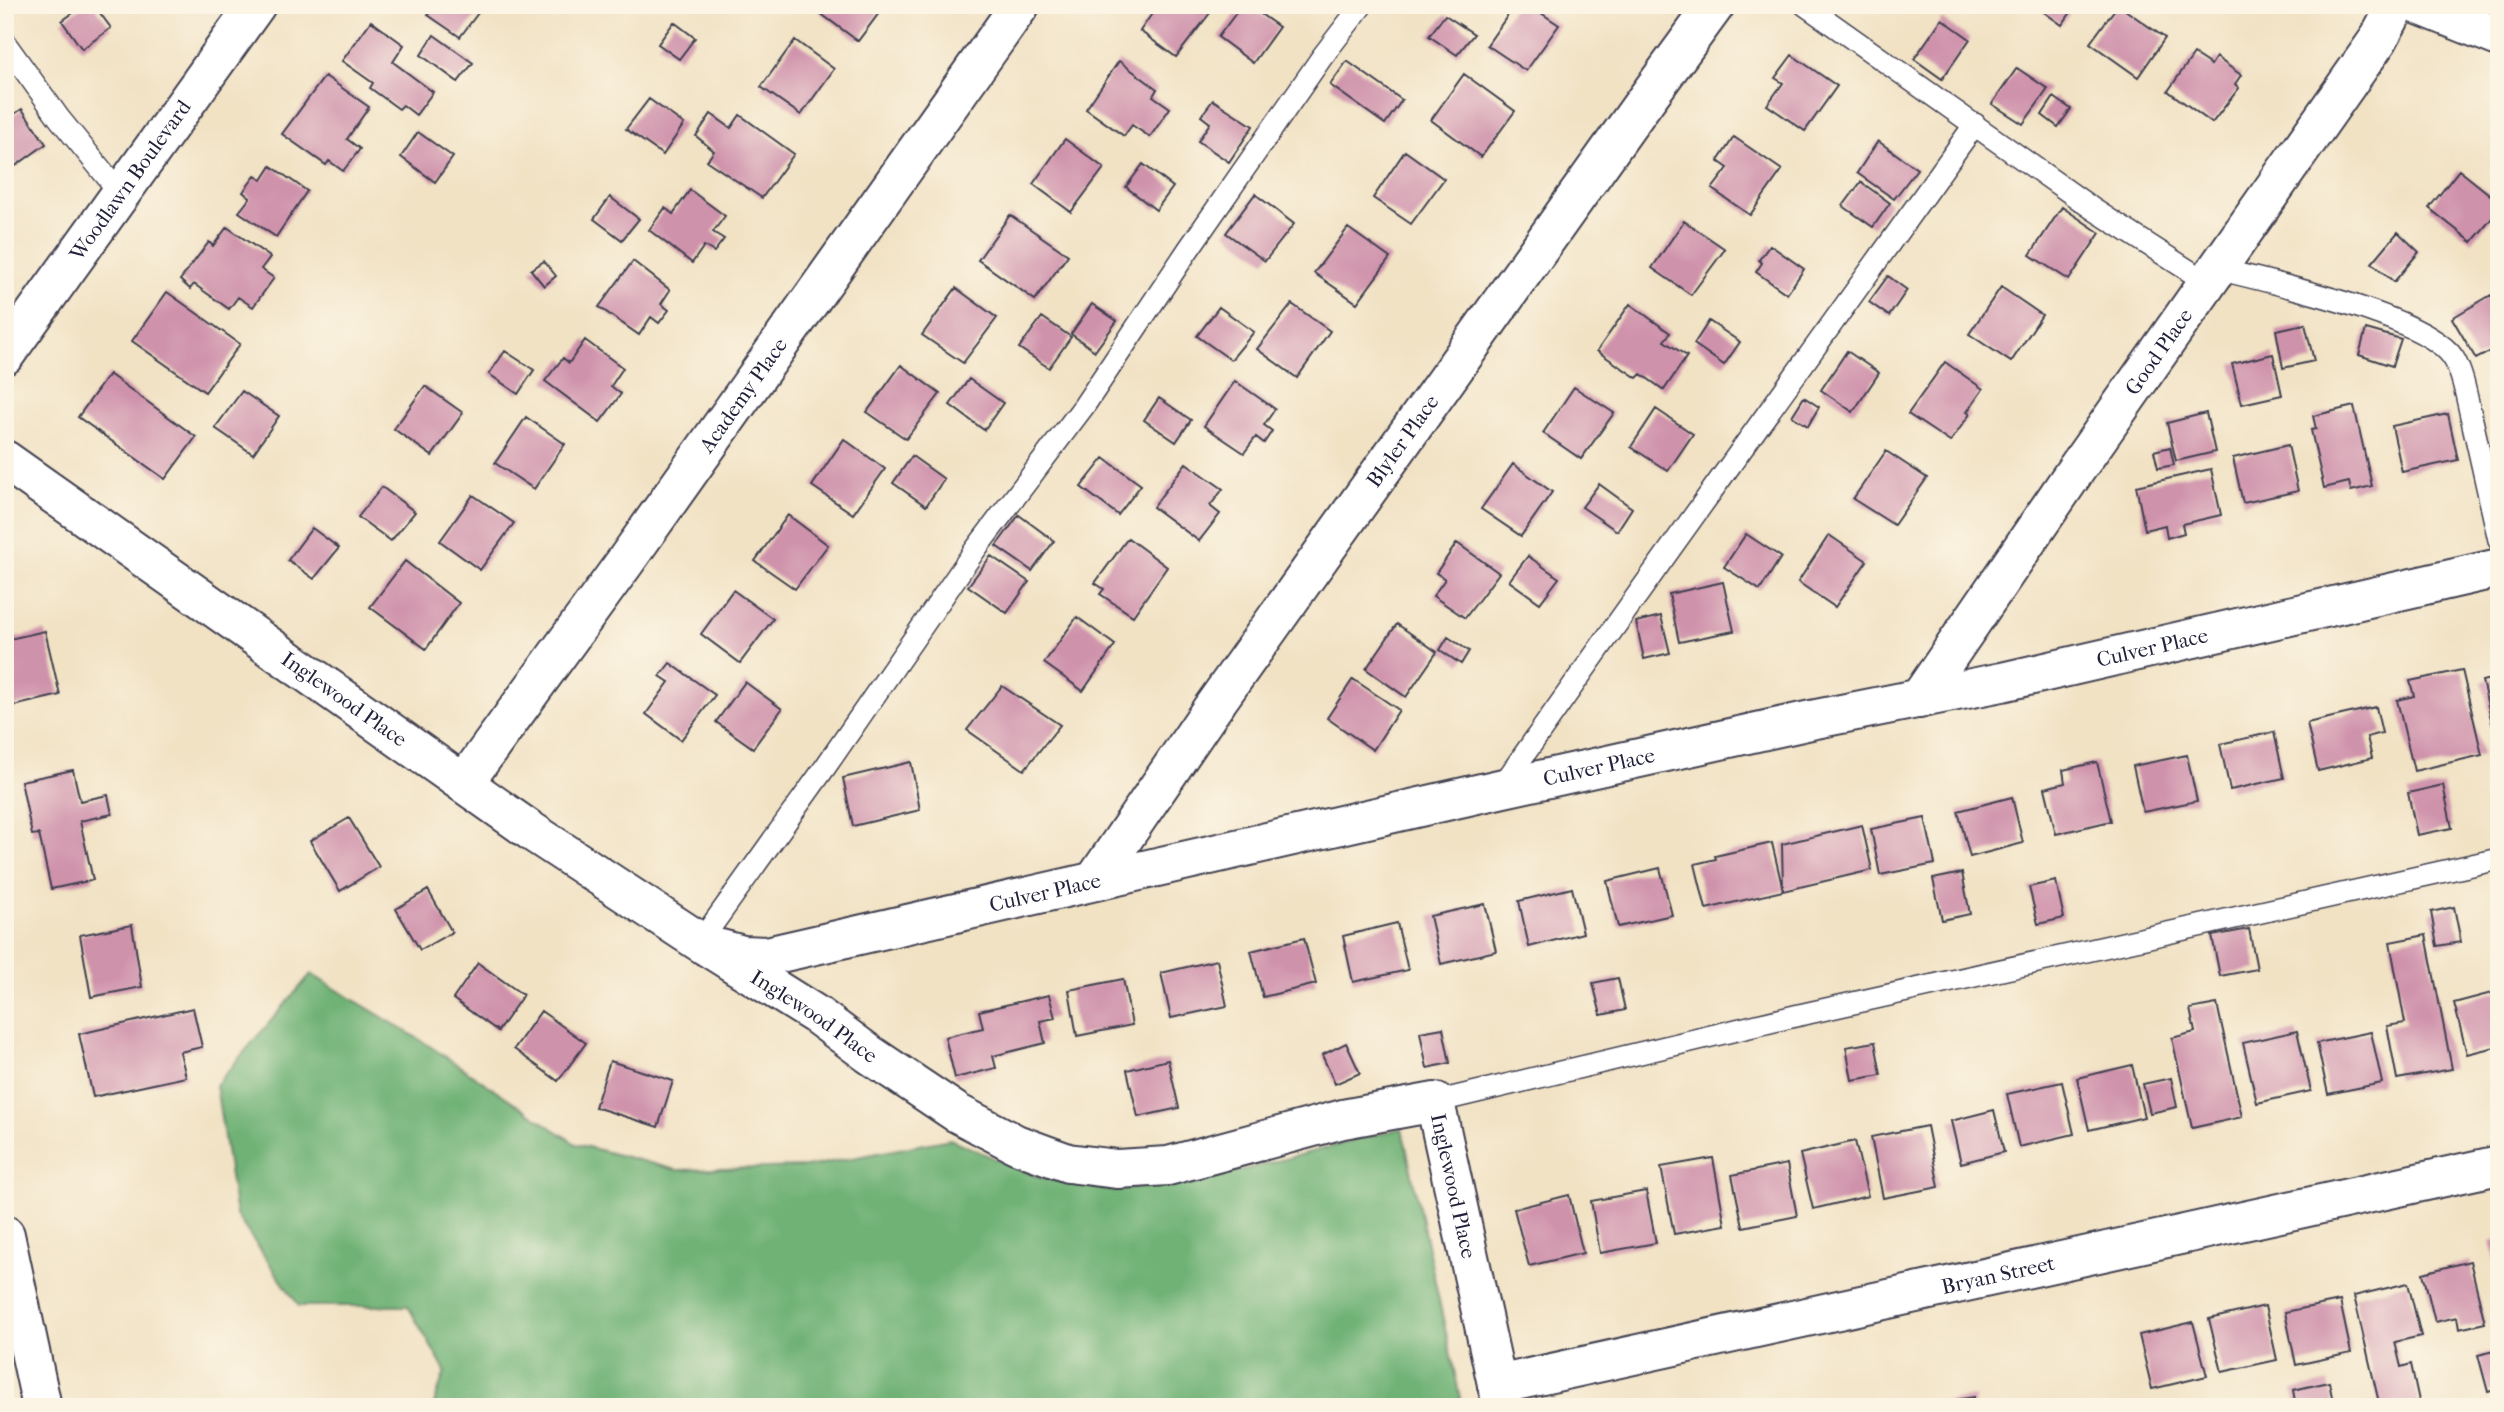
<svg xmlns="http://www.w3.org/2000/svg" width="2504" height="1412" font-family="'IM FELL French Canon',serif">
	<rect width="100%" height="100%" fill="#fcf5e5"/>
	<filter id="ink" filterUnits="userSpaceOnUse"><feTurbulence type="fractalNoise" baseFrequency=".0143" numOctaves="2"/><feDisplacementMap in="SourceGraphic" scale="14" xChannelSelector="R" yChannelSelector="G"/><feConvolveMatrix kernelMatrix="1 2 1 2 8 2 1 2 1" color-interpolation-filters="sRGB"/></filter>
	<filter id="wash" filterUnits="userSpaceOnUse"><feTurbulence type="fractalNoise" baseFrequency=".00686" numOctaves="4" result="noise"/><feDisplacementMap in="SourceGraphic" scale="28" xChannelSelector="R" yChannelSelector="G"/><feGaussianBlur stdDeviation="1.57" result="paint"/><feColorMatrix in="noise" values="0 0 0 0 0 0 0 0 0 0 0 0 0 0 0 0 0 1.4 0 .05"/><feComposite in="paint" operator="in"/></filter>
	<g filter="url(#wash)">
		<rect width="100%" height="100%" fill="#f1e2c4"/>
		<!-- forest -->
		<path fill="#70b276" stroke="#496a58" stroke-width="2" d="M311,974L422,1041L576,1144L677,1170L806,1167L950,1139L1038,1177L1114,1191L1231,1173L1402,1128L1462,1407H433L445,1371L408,1306H299L236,1215L216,1085Z"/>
		<g id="blocks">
			<!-- building -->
			<path fill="#cf92ab" d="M84,5H94L111,28L82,49L62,21Z
				M423,5H484L460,37L428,15L431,11Z
				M826,5H885L858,41L820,13Z
				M1158,5H1199L1210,13L1176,57L1140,31Z
				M1242,5H1248L1279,27L1253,63L1218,37Z
				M1515,5H1529L1559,25L1526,71L1487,45Z
				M2034,5H2076L2062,25Z
				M2118,5L2165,38L2138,77L2090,43Z
				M1445,15L1474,34L1457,55L1429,36Z
				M1942,19L1970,39L1942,79L1914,59Z
				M371,21L404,45L393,62L433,92L416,115L403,105L399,109L370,88L373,83L342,61Z
				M674,22L695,38L679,59L658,44Z
				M434,35L473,63L458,82L421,55Z
				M795,40L834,69L801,115L761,87Z
				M2194,54L2211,65L2216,57L2241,75L2235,84L2239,88L2212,123L2168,91Z
				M1792,55L1837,86L1805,131L1767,105L1783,83L1775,78Z
				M1119,61L1157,89L1153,96L1170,108L1150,137L1132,125L1124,136L1086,109Z
				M1347,61L1402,100L1385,124L1330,85Z
				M2017,68L2048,89L2023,124L1992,104Z
				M1464,74L1515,111L1481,157L1431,120Z
				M325,76L369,107L347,139L360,149L343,171L329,161L326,165L282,134Z
				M2054,97L2071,109L2058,127L2042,115Z
				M649,99L684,124L663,155L626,129Z
				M1213,100L1253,126L1229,162L1198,141L1210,123L1201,116Z
				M22,109L46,144L14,167L5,154V120Z
				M711,114L731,128L740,115L794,154L762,198L707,161L714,151L696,136Z
				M418,132L453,157L435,182L401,157Z
				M1734,137L1782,170L1750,215L1712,189L1728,168L1718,161Z
				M1065,139L1104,168L1071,212L1033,184Z
				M1878,141L1917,169L1894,199L1857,173Z
				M1405,151L1444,179L1411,224L1373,198Z
				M1143,164L1173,187L1156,210L1126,187Z
				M271,166L307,191L276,237L239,212L250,198L243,192L255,176L262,180Z
				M2459,170L2499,202V210L2472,242L2429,208Z
				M1861,182L1890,203L1873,227L1843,206Z
				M690,190L725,216L713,232L724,239L714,252L704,246L692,263L649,230L665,208L673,214Z
				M1255,194L1294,224L1265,261L1226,233Z
				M610,197L639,219L622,240L594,219Z
				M2062,207L2100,233L2069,280L2030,255Z
				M1010,215L1068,255L1035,300L978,260Z
				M1684,221L1725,249L1691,295L1652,268Z
				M227,227L270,257L261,269L274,278L253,307L238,297L229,309L194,284L190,289L180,280L209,242L213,246Z
				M1348,228L1390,258L1357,303L1314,273Z
				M2398,232L2419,252L2394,282L2372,263Z
				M1770,245L1804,269L1787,294L1756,272L1762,263L1759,260Z
				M544,261L556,276L544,286L531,270Z
				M633,261L670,290L661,304L669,310L659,323L651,317L639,335L599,307Z
				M1888,276L1907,290L1889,316L1869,302Z
				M2001,287L2042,315L2011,362L1969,334Z
				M956,288L997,318L963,363L922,335Z
				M167,292L240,344L205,392L132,341Z
				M2491,295L2499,308V347L2476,359L2452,318Z
				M1092,304L1117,321L1095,351L1071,334Z
				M1292,304L1330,331L1297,378L1257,349Z
				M1630,304L1670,333L1664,341L1687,356L1664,390L1641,374L1637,378L1597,351Z
				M1219,307L1254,332L1231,360L1197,336Z
				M1042,317L1071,337L1049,368L1019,348Z
				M1709,321L1740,342L1724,365L1694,344Z
				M2305,324L2314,361L2283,368L2276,330Z
				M2366,329L2401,339L2392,366L2359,355Z
				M585,340L623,368L611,386L621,394L600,422L545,381L563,358L569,363Z
				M505,351L534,370L518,394L489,374Z
				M1847,351L1879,373L1853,412L1821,390Z
				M2273,354L2282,395L2242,404L2232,364Z
				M1945,362L1983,389L1967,412L1970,414L1950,442L1908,414Z
				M901,365L940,394L906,439L867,412Z
				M109,374L196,437L165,479L78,417Z
				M969,379L1003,403L984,430L950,405Z
				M1235,381L1275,409L1264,425L1272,431L1264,443L1256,437L1244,453L1204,426Z
				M425,386L463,413L432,456L394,429Z
				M1574,387L1614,413L1581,459L1543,433Z
				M242,391L279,416L253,454L215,428Z
				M1804,397L1819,407L1808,426L1792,416Z
				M1159,398L1191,420L1176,442L1144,420Z
				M2354,406L2372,486L2351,491L2349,482L2324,488L2311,430L2316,429L2313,416Z
				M1656,409L1693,434L1668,471L1631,447Z
				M2206,413L2215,452L2176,461L2167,423Z
				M2448,414L2458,460L2402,472L2392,426Z
				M526,417L565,444L534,489L495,463Z
				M844,439L885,469L853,514L812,486Z
				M2288,445L2298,491L2243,503L2233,458Z
				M2170,447L2174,465L2158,468L2154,451Z
				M1886,451L1927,478L1894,525L1853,499Z
				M912,456L944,479L926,506L893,483Z
				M1104,458L1141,485L1118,515L1081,487Z
				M1186,463L1223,489L1210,506L1220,514L1199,541L1153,507Z
				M1513,464L1552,492L1521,536L1481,509Z
				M2211,469L2221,515L2182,524L2184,533L2167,538L2165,525L2145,530L2136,486Z
				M1599,484L1632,508L1617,531L1582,507Z
				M382,487L415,512L391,541L358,517Z
				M473,495L514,523L480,570L440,541Z
				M788,515L828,545L795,589L755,561Z
				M1019,515L1054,541L1032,571L996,546Z
				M312,528L339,548L314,579L288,560Z
				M1746,534L1781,557L1760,590L1724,567Z
				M1829,535L1867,561L1835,607L1798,582Z
				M1128,538L1167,567L1133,616L1100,594L1104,589L1095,583Z
				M1457,543L1499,573L1465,618L1433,596L1445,579L1436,573Z
				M991,556L1029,582L1007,613L968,586Z
				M1528,556L1559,578L1540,603L1509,581Z
				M405,561L459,603L426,649L370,607Z
				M1723,582L1734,631L1679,642L1669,594Z
				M733,590L773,619L740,663L701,634Z
				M1661,616L1670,653L1644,659L1636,622Z
				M1077,617L1115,645L1083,691L1044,663Z
				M1397,624L1437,652L1406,697L1366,669Z
				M45,631L60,695L5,708V640Z
				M1448,637L1469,651L1461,664L1440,650Z
				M670,663L715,695L681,740L646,714L669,682L660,676Z
				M2462,670L2482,755L2414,771L2397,700L2414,696L2410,681Z
				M2499,677V725L2493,727L2482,681Z
				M1353,679L1399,710L1373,750L1327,718Z
				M745,682L782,709L753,748L716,722Z
				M1002,686L1060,725L1024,770L967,730Z
				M2376,707L2382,733L2367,737L2372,758L2318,771L2307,723Z
				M2274,732L2284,778L2230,790L2220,744Z
				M2187,755L2197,801L2143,812L2133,766Z
				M911,762L920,810L853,826L843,778Z
				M2097,762L2111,821L2056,834L2045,788L2065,783L2063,770Z
				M73,770L80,801L108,795L112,814L80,821L93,880L51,889L39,834L32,835L21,781Z
				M2443,785L2452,828L2417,835L2408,793Z
				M2012,797L2023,843L1970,857L1958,811Z
				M349,818L379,867L340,891L310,841Z
				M1925,818L1935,864L1880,875L1871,829Z
				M1862,825L1872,870L1706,909L1695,864L1716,859L1715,856L1772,843L1783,890L1782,844Z
				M1660,868L1672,915L1618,927L1607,881Z
				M1962,873L1970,914L1942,920L1933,879Z
				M2056,881L2064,918L2038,924L2029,887Z
				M1572,888L1583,933L1529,947L1519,901Z
				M428,890L452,932L420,950L396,909Z
				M1485,904L1496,951L1441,964L1430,916Z
				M2454,907L2461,942L2437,946L2431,912Z
				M1397,923L1408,970L1353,982L1343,936Z
				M132,925L142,987L91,997L80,935Z
				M2249,929L2257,969L2220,976L2212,936Z
				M2426,935L2452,1069L2397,1079L2387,1026L2405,1023L2390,942Z
				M1304,938L1316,984L1263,997L1251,951Z
				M1217,960L1227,1006L1171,1018L1161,973Z
				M478,963L523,995L498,1031L453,999Z
				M1618,978L1625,1010L1601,1015L1593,983Z
				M1123,979L1132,1025L1077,1036L1069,990Z
				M2499,991V1046L2467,1054L2454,1003Z
				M1049,995L1055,1018L1040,1021L1045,1043L993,1056L996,1068L955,1078L945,1037L983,1028L979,1011Z
				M2217,1004L2242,1117L2192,1128L2172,1038L2195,1032L2190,1009Z
				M193,1008L202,1047L180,1052L186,1077L93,1097L79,1034Z
				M541,1011L586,1043L558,1081L514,1049Z
				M1443,1028L1450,1063L1427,1068L1420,1032Z
				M2297,1031L2311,1091L2257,1103L2243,1043Z
				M2371,1032L2382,1083L2328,1094L2317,1043Z
				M1875,1042L1881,1075L1852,1080L1846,1047Z
				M1346,1043L1360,1073L1335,1084L1322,1055Z
				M1168,1060L1179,1108L1138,1117L1127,1070Z
				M610,1061L673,1081L658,1127L595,1107Z
				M2132,1065L2144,1117L2089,1130L2077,1078Z
				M2171,1078L2177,1107L2150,1113L2143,1084Z
				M2062,1082L2074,1134L2019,1147L2007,1094Z
				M1994,1110L2004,1152L1961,1163L1951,1121Z
				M1927,1126L1939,1187L1883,1198L1871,1137Z
				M1855,1141L1868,1196L1813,1209L1800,1154Z
				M1713,1158L1725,1225L1674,1234L1661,1167Z
				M1787,1164L1797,1216L1743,1227L1732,1175Z
				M1646,1191L1656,1243L1600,1253L1591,1201Z
				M1569,1195L1583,1253L1529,1266L1514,1209Z
				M2499,1239V1271H2498L2491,1241Z
				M2470,1261L2485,1323L2459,1329L2457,1317L2435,1322L2423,1273Z
				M2408,1283L2421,1336L2395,1342L2401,1367L2411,1364L2419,1401L2396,1407H2380L2354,1296Z
				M2340,1301L2351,1353L2296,1365L2285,1312Z
				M2265,1306L2277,1360L2222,1372L2209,1319Z
				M2193,1322L2207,1376L2152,1389L2139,1335Z
				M2499,1350V1389L2488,1392L2478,1355Z
				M2329,1382L2334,1407H2296L2293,1390Z
				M1974,1397L1975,1407H1925V1405Z"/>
		</g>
	</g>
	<g filter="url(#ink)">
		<use href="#blocks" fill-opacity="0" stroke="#413f50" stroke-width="2"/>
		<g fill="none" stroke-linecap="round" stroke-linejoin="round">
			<defs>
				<path id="service" d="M1805,5L2093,209L2208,283
					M5,43L59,118L121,194
					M2218,269C2268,282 2429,316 2454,359C2464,376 2467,401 2472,420C2481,460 2490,500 2499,540
					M1500,789C1656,566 1817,346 1975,124
					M700,942L826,766L975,550L1084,406L1188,250L1322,57L1362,5
					M1435,1102L1795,1016L2499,859"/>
				<g id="minor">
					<path id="s1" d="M5,460L531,831L700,942L818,1016L869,1054L957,1113L1016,1144L1068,1163L1117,1169L1168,1166L1343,1119L1435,1102L1502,1407"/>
					<path id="s2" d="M1919,699L2075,471L2378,40L2397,5"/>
					<path id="s3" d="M464,783L625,562L1020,5"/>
					<path id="s4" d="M1095,880L1211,710L1639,109L1715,5"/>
					<path id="s5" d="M721,949L743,955L767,956L1499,789L1811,720L2002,682L2499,568"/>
					<path d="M5,1235L42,1407"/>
					<path id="s6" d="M1497,1385L2499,1165"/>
				</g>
				<g id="tertiary">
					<path d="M2419,5L2499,37"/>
					<path id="s7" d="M5,355L256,5"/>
				</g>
			</defs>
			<!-- service casing -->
			<use href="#service" stroke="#413f50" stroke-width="24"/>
			<!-- minor casing -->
			<use href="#minor" stroke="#413f50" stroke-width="42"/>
			<!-- tertiary casing -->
			<use href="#tertiary" stroke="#413f50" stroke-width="42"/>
			<!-- service -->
			<use href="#service" stroke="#fff" stroke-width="21"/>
			<!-- minor -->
			<use href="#minor" stroke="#fff" stroke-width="38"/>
			<!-- tertiary -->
			<use href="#tertiary" stroke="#fff" stroke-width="38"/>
		</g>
	</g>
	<g text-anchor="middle" stroke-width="5" stroke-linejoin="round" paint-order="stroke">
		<!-- street labels -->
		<g font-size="21" fill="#22223b" stroke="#fcf5e5">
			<text dy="7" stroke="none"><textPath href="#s7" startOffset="215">Woodlawn Boulevard</textPath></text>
			<text dy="7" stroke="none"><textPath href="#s2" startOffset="422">Good Place</textPath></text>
			<text dy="7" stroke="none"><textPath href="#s3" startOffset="478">Academy Place</textPath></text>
			<text dy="7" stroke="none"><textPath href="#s4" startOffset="536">Blyler Place</textPath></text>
			<text dy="7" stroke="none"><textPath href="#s5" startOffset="1466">Culver Place</textPath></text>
			<text dy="7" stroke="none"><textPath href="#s1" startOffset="415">Inglewood Place</textPath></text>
			<text dy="7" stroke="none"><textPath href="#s5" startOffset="900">Culver Place</textPath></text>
			<text dy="7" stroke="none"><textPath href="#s5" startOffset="332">Culver Place</textPath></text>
			<text dy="7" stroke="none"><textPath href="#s1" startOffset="982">Inglewood Place</textPath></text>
			<text dy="7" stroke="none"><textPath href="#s1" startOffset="1738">Inglewood Place</textPath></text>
			<text dy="7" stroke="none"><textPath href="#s6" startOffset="513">Bryan Street</textPath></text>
		</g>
	</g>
	<!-- margin -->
	<rect width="2504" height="1412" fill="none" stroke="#fcf5e5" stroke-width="28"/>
</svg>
